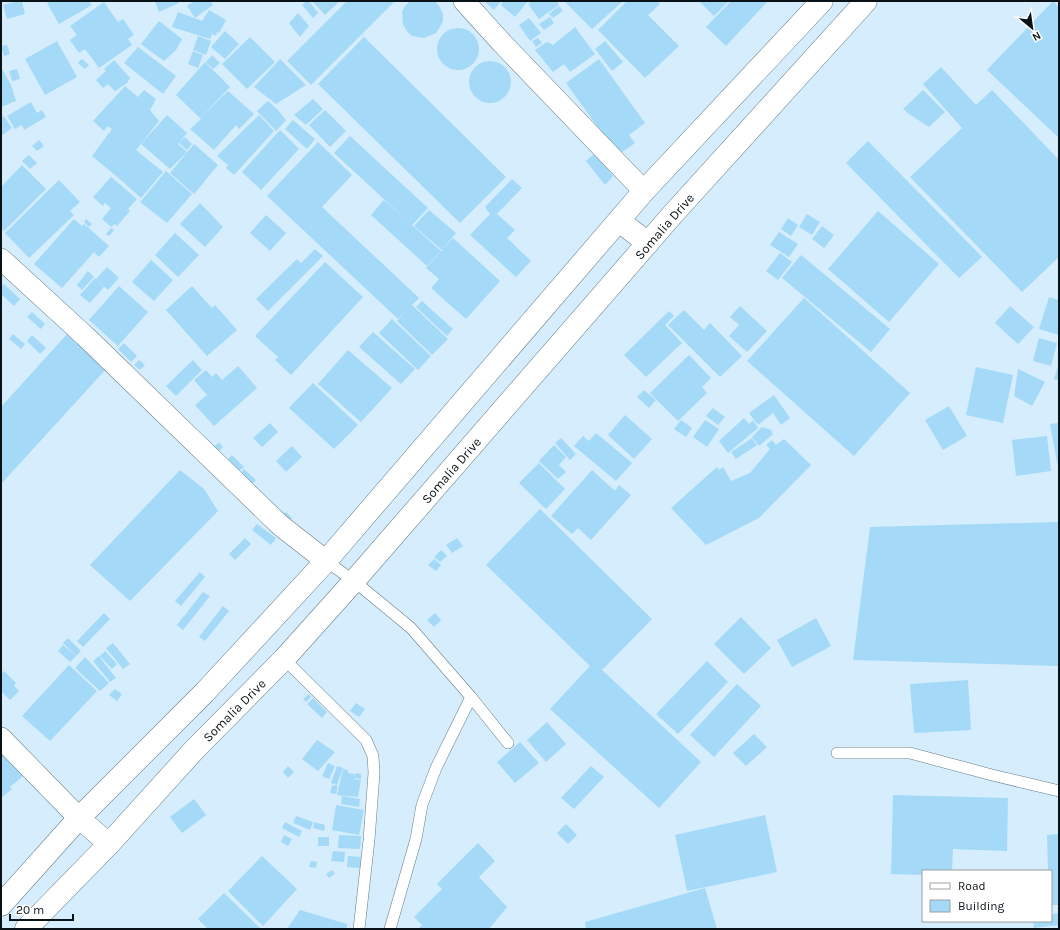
<svg xmlns="http://www.w3.org/2000/svg" width="1060" height="930" font-family="Karla,sans-serif">
	<rect width="100%" height="100%" fill="#d5edfc"/>
	<!-- building -->
	<path fill="#a4daf8" d="M18,1H22L25,14L7,19L3,5Z
		M51,1H93L90,3L92,5L59,24L47,3Z
		M158,1H178L179,3L159,12L155,2Z
		M194,1H211L213,5L195,18L187,6Z
		M306,1H309L318,13L313,18L302,5Z
		M312,1H340L325,15Z
		M347,1H395L311,85L287,61Z
		M410,1H435L440,7L443,14V21L440,27L436,33L424,38L412,36L407,31L403,25L402,12L405,6Z
		M484,1H501L494,10Z
		M504,1H528L515,17L501,5Z
		M532,1H557L559,5L539,19L528,4Z
		M564,1H623L592,29Z
		M627,1H657L660,4L648,15L679,46L645,78L598,30Z
		M699,1H729L714,16Z
		M731,1H768L726,46L706,27Z
		M1053,1L1059,7V138L987,70Z
		M104,2L118,22L123,19L134,35L128,39L132,45L99,68L85,49L79,53L70,40L77,35L70,26Z
		M559,6L563,11L553,18L549,14Z
		M209,10L226,20L219,33L217,32L216,36L212,34L210,39L172,27L178,12L202,21Z
		M298,13L309,26L300,37L289,23Z
		M550,17L554,23L544,30L539,24Z
		M529,18L541,33L530,41L519,25Z
		M159,21L182,39L176,50L164,61L141,44Z
		M575,27L595,54L570,72L564,64L553,72L535,50L547,42L553,45Z
		M437 49a21 21 0 1 1 42 0a21 21 0 1 1-42 0Z
		M225,31L239,44L225,59L211,47Z
		M198,36L211,41L206,55L193,50Z
		M250,37L275,62L247,89L222,64Z
		M364,37L506,177L460,223L318,84Z
		M538,38L542,43L536,47L532,41Z
		M57,41L77,77L45,95L25,59Z
		M605,41L623,62L612,71L595,49Z
		M7,45L10,54L4,56L1,46Z
		M138,47L176,76L163,94L124,63Z
		M193,51L203,55L198,68L188,64Z
		M212,55L220,63L213,69L206,62Z
		M82,59L89,65L85,69L78,63Z
		M280,59L306,85L276,104L254,87Z
		M599,59L645,123L629,135L635,143L618,155L566,83Z
		M114,60L130,78L127,83L115,91L108,84L103,88L96,80L106,71L104,69Z
		M469 82a21 21 0 1 1 42 0a21 21 0 1 1-42 0Z
		M205,62L230,87L201,117L228,91L254,114L239,129L236,125L214,150L190,129L201,119L176,95Z
		M941,67L976,105L992,90L1059,160V257L1022,292L910,177L962,128L923,84Z
		M2,69L11,85L16,101L1,107V70Z
		M17,69L20,79L12,81L9,71Z
		M125,86L138,97L144,90L156,99L150,110L159,121L136,150L163,172L141,198L115,175L92,156L112,129L108,126L104,131L93,121Z
		M923,90L945,112L929,127L909,114L903,109Z
		M313,99L323,109L306,125L294,115Z
		M268,101L278,110L286,120L276,131L257,111Z
		M31,102L37,113L42,110L46,117L24,130L22,125L15,129L7,116Z
		M325,110L346,131L330,147L309,125Z
		M167,115L187,133L177,145L178,144L187,152L170,169L141,144Z
		M259,115L274,131L234,175L226,168L228,165L217,156Z
		M4,116L12,128L1,136V118Z
		M293,120L315,139L307,149L285,129Z
		M280,130L299,149L261,190L242,172Z
		M350,136L428,208L412,225L334,153Z
		M185,137L192,144L187,150L179,143Z
		M39,140L44,146L37,151L32,146Z
		M868,141L982,257L959,278L846,163Z
		M318,142L352,175L322,207L419,298L412,305L448,339L432,355L397,321L407,309L398,319L267,196Z
		M194,144L218,165L194,194L170,173Z
		M595,153L613,176L605,185L586,161Z
		M29,155L37,163L30,169L22,161Z
		M22,165L46,189L4,231L1,228V187Z
		M166,171L192,194L167,223L140,202Z
		M111,177L137,199L128,209L130,211L117,226L115,224L111,227L102,219L111,208L105,203L103,206L93,197Z
		M512,179L522,188L497,214L515,230L507,238L531,261L516,277L470,235L490,214L485,207Z
		M59,180L80,202L70,211L74,215L29,258L5,233Z
		M384,200L441,251L427,266L371,215Z
		M200,203L223,227L205,247L180,224Z
		M429,210L456,233L442,250L414,226Z
		M878,211L939,264L889,322L828,269Z
		M807,214L820,222L812,235L799,227Z
		M266,215L286,233L270,251L250,233Z
		M788,218L798,225L791,236L781,229Z
		M74,219L82,226L84,224L109,246L99,257L94,252L62,288L34,264Z
		M86,219L92,224L89,227L84,222Z
		M822,226L834,235L824,248L812,239Z
		M111,228L114,230L109,236L106,234Z
		M779,232L798,244L789,257L770,245Z
		M175,233L199,255L178,277L155,255Z
		M453,238L500,281L466,319L431,288L439,279L426,268Z
		M315,249L323,256L268,311L256,299L297,259L301,263Z
		M780,253L792,262L778,280L766,271Z
		M801,255L890,329L871,352L782,278Z
		M151,260L173,280L154,301L132,282Z
		M325,262L363,297L291,375L275,360L278,357L255,336Z
		M107,267L119,278L108,290L96,279Z
		M88,271L94,277L82,290L77,285Z
		M95,278L104,287L90,303L80,295Z
		M4,284L20,299L14,306L1,294V287Z
		M119,286L148,312L118,346L89,320Z
		M192,286L212,308L215,305L237,330L207,356L166,310Z
		M1049,297L1059,300V335L1039,329Z
		M804,298L910,393L854,456L747,361Z
		M422,301L453,329L447,336L416,307Z
		M740,306L767,331L747,352L729,336L739,325L730,317Z
		M1010,306L1034,327L1018,344L995,323Z
		M684,310L704,330L710,323L742,356L720,377L668,325Z
		M669,311L674,316L665,325L682,343L646,377L624,355Z
		M32,312L45,324L41,329L27,317Z
		M392,319L431,356L418,370L379,333Z
		M373,332L415,369L401,384L359,347Z
		M68,333L107,368L2,483L1,407Z
		M13,334L25,344L21,349L9,339Z
		M32,335L46,348L40,354L27,341Z
		M1039,338L1057,343L1051,366L1033,361Z
		M124,343L137,356L131,362L118,349Z
		M348,350L392,388L361,422L318,384Z
		M689,355L711,378L702,387L707,393L678,421L650,393Z
		M139,360L145,365L140,370L134,365Z
		M193,360L202,370L176,396L166,386Z
		M1059,363V380L1054,379Z
		M238,366L257,388L214,426L195,405L207,395L194,380L206,370L212,377L216,373L222,380Z
		M976,367L1013,375L1003,423L966,415Z
		M1018,369L1045,382L1032,406L1014,396Z
		M313,383L358,425L334,449L289,408Z
		M644,390L656,400L649,408L637,397Z
		M774,395L790,418L781,425L773,413L758,425L749,413Z
		M949,406L967,436L943,450L925,420Z
		M713,408L725,417L718,425L706,416Z
		M625,415L652,439L634,459L608,435Z
		M744,418L749,424L753,420L758,428L728,453L719,441Z
		M681,420L692,428L686,437L674,429Z
		M705,420L719,429L707,447L693,437Z
		M270,423L278,432L262,447L253,438Z
		M1059,423V467H1058L1050,424Z
		M762,427L771,430L773,434L759,446L752,437Z
		M596,433L632,463L616,481L574,446L583,436L589,441Z
		M1047,436L1051,471L1016,476L1012,440Z
		M561,438L576,454L570,460L555,443Z
		M752,438L757,445L736,459L731,452Z
		M784,439L811,465L759,518L706,545L671,508L717,467L719,470L723,467L731,481L750,473L770,449L766,445L772,440L776,445Z
		M219,442L223,447L218,452L213,448Z
		M554,445L566,457L559,465L566,472L558,479L539,461Z
		M292,446L302,457L286,472L276,461Z
		M232,455L244,467L238,472L227,460Z
		M539,463L565,489L546,509L519,483Z
		M244,469L256,480L251,485L240,474Z
		M180,470L204,489L218,511L130,601L90,565Z
		M592,470L615,491L619,485L631,495L591,540L578,528L572,534L551,516Z
		M540,509L652,619L602,670L701,762L659,808L550,709L590,666L486,565Z
		M286,512L292,518L286,525L279,518Z
		M1059,522V666L853,660L870,527Z
		M257,524L276,538L271,545L252,530Z
		M245,538L251,544L235,560L229,554Z
		M457,538L463,546L452,553L446,545Z
		M441,550L447,556L440,562L434,557Z
		M434,559L441,565L436,571L428,565Z
		M200,572L205,577L181,606L175,601Z
		M203,592L210,596L183,630L177,625Z
		M223,606L229,611L205,641L199,637Z
		M104,613L110,619L83,647L77,641Z
		M435,613L441,620L434,627L427,620Z
		M741,617L771,648L744,674L714,644Z
		M816,618L831,646L792,667L777,640Z
		M68,638L81,651L76,656L63,643Z
		M113,643L130,664L123,669L106,648Z
		M63,645L76,656L70,662L58,651Z
		M105,651L117,664L112,669L100,656Z
		M99,656L116,678L110,682L93,661Z
		M85,657L109,683L100,691L75,668Z
		M707,661L728,682L678,734L656,714Z
		M69,665L97,691L50,741L22,716Z
		M4,671L16,683L14,686L19,691L10,700L1,691V674Z
		M968,680L971,730L914,733L910,684Z
		M737,684L761,706L714,757L690,735Z
		M115,689L122,694L117,701L109,695Z
		M309,694L311,697L306,702L303,699Z
		M313,698L327,712L322,718L307,704Z
		M356,703L365,709L359,717L350,711Z
		M547,722L566,744L546,762L527,740Z
		M754,734L767,747L746,766L733,753Z
		M317,740L335,752L318,771L302,759Z
		M520,742L539,763L515,783L497,762Z
		M1,750L24,775L10,787L12,789L1,798Z
		M328,763L335,766L329,779L322,776Z
		M288,766L294,772L288,778L283,772Z
		M337,766L343,768L337,785L331,783Z
		M591,766L604,777L574,809L561,798Z
		M343,769L348,770V773L354,774V779L361,780L358,797L337,795Z
		M355,773L361,774V779L354,778Z
		M332,785L338,786L336,794L330,793Z
		M893,795L1008,798L1007,851L953,849L952,871H923V875L891,874Z
		M342,796L360,799L359,807L341,804Z
		M194,799L206,815L182,833L170,817Z
		M336,805L364,810L359,835L332,830Z
		M765,815L777,872L687,891L675,835Z
		M296,816L313,822L310,830L293,823Z
		M285,822L302,831L299,837L282,828Z
		M314,822L325,825L324,831L313,828Z
		M566,824L577,835L568,844L557,833Z
		M1059,834V905H1051V871H1048L1047,835Z
		M284,835L292,839L288,846L281,842Z
		M339,835L361,836L360,849L338,848Z
		M318,837H329V846H318Z
		M478,843L495,861L479,877L507,907L489,929L471,928L470,929H418L422,925L414,917L442,889L437,884Z
		M333,851L345,852L344,862L331,861Z
		M262,856L297,889L263,926L228,891Z
		M348,856L361,857L360,868L347,867Z
		M311,861L317,862L316,868L309,867Z
		M332,870L335,874L329,878L326,874Z
		M705,888L717,929H586L585,922Z
		M224,893L260,928L259,929H208L198,919Z
		M300,910L347,924V929H287Z
		M1058,913L1059,925L1034,928L1033,921H1051V914Z"/>
	<g fill="none" stroke-linecap="round" stroke-linejoin="round">
		<defs>
			<path id="service" d="M326,561L354,581L411,628L471,697L508,743
				M284,659L366,740L373,756L374,773L369,840L359,929
				M837,753H910L992,775L1059,791
				M390,929L416,839L422,805L436,768L471,697"/>
			<path id="minor" d="M464,1L502,43L644,191
				M1,259L85,336L280,525L326,561
				M1,738L79,818L109,844"/>
			<path id="primary" d="M619,221L648,243
				M1,905L79,818L205,692L326,561L644,191L822,1
				M26,929L109,844L195,749L284,659L354,581L673,214L866,1"/>
		</defs>
		<!-- service casing -->
		<use href="#service" stroke="#667c88" stroke-width="12"/>
		<!-- minor casing -->
		<use href="#minor" stroke="#667c88" stroke-width="22"/>
		<!-- primary casing -->
		<use href="#primary" stroke="#667c88" stroke-width="23"/>
		<!-- service -->
		<use href="#service" stroke="#fff" stroke-width="11"/>
		<!-- minor -->
		<use href="#minor" stroke="#fff" stroke-width="21"/>
		<!-- primary -->
		<use href="#primary" stroke="#fff" stroke-width="22"/>
	</g>
	<g text-anchor="middle" stroke-width="4" stroke-linejoin="round" paint-order="stroke">
		<!-- street labels -->
		<g font-size="13" fill="#091216" stroke="#fff">
			<text transform="translate(664 226) rotate(-49)" y="5">Somalia Drive</text>
			<text transform="translate(451 470) rotate(-49)" y="5">Somalia Drive</text>
			<text transform="translate(234 710) rotate(-45)" y="5">Somalia Drive</text>
		</g>
	</g>
	<!-- border -->
	<rect width="1060" height="930" fill="none" stroke="#091216" stroke-width="4"/>
	<!-- legend -->
	<rect x="922" y="870" width="130" height="52" fill="#ffffff" stroke="#9da0a2"/>
	<rect x="930" y="883" width="20" height="6" fill="#ffffff" stroke="#9da0a2"/>
	<text x="958" y="890" font-size="12" fill="#091216">Road</text>
	<rect x="930" y="900" width="20" height="12" fill="#a4daf8" stroke="#9da0a2"/>
	<text x="958" y="910" font-size="12" fill="#091216">Building</text>
	<!-- north arrow -->
	<g transform="translate(1032 28) rotate(151)" stroke="#ffffff" stroke-width="3" paint-order="stroke">
	<path d="M0-3L7 15L0 10L-7 15Z" fill="#091216"/>
	<text y="-6" font-size="11" font-weight="bold" text-anchor="middle" fill="#091216">N</text>
	</g>
	<!-- scale -->
	<path d="M10 914v6h63v-6" fill="none" stroke="#091216" stroke-width="2"/>
	<text x="16" y="914" font-size="12" fill="#091216" stroke="#ffffff" stroke-width="3" paint-order="stroke">20 m</text>
</svg>
